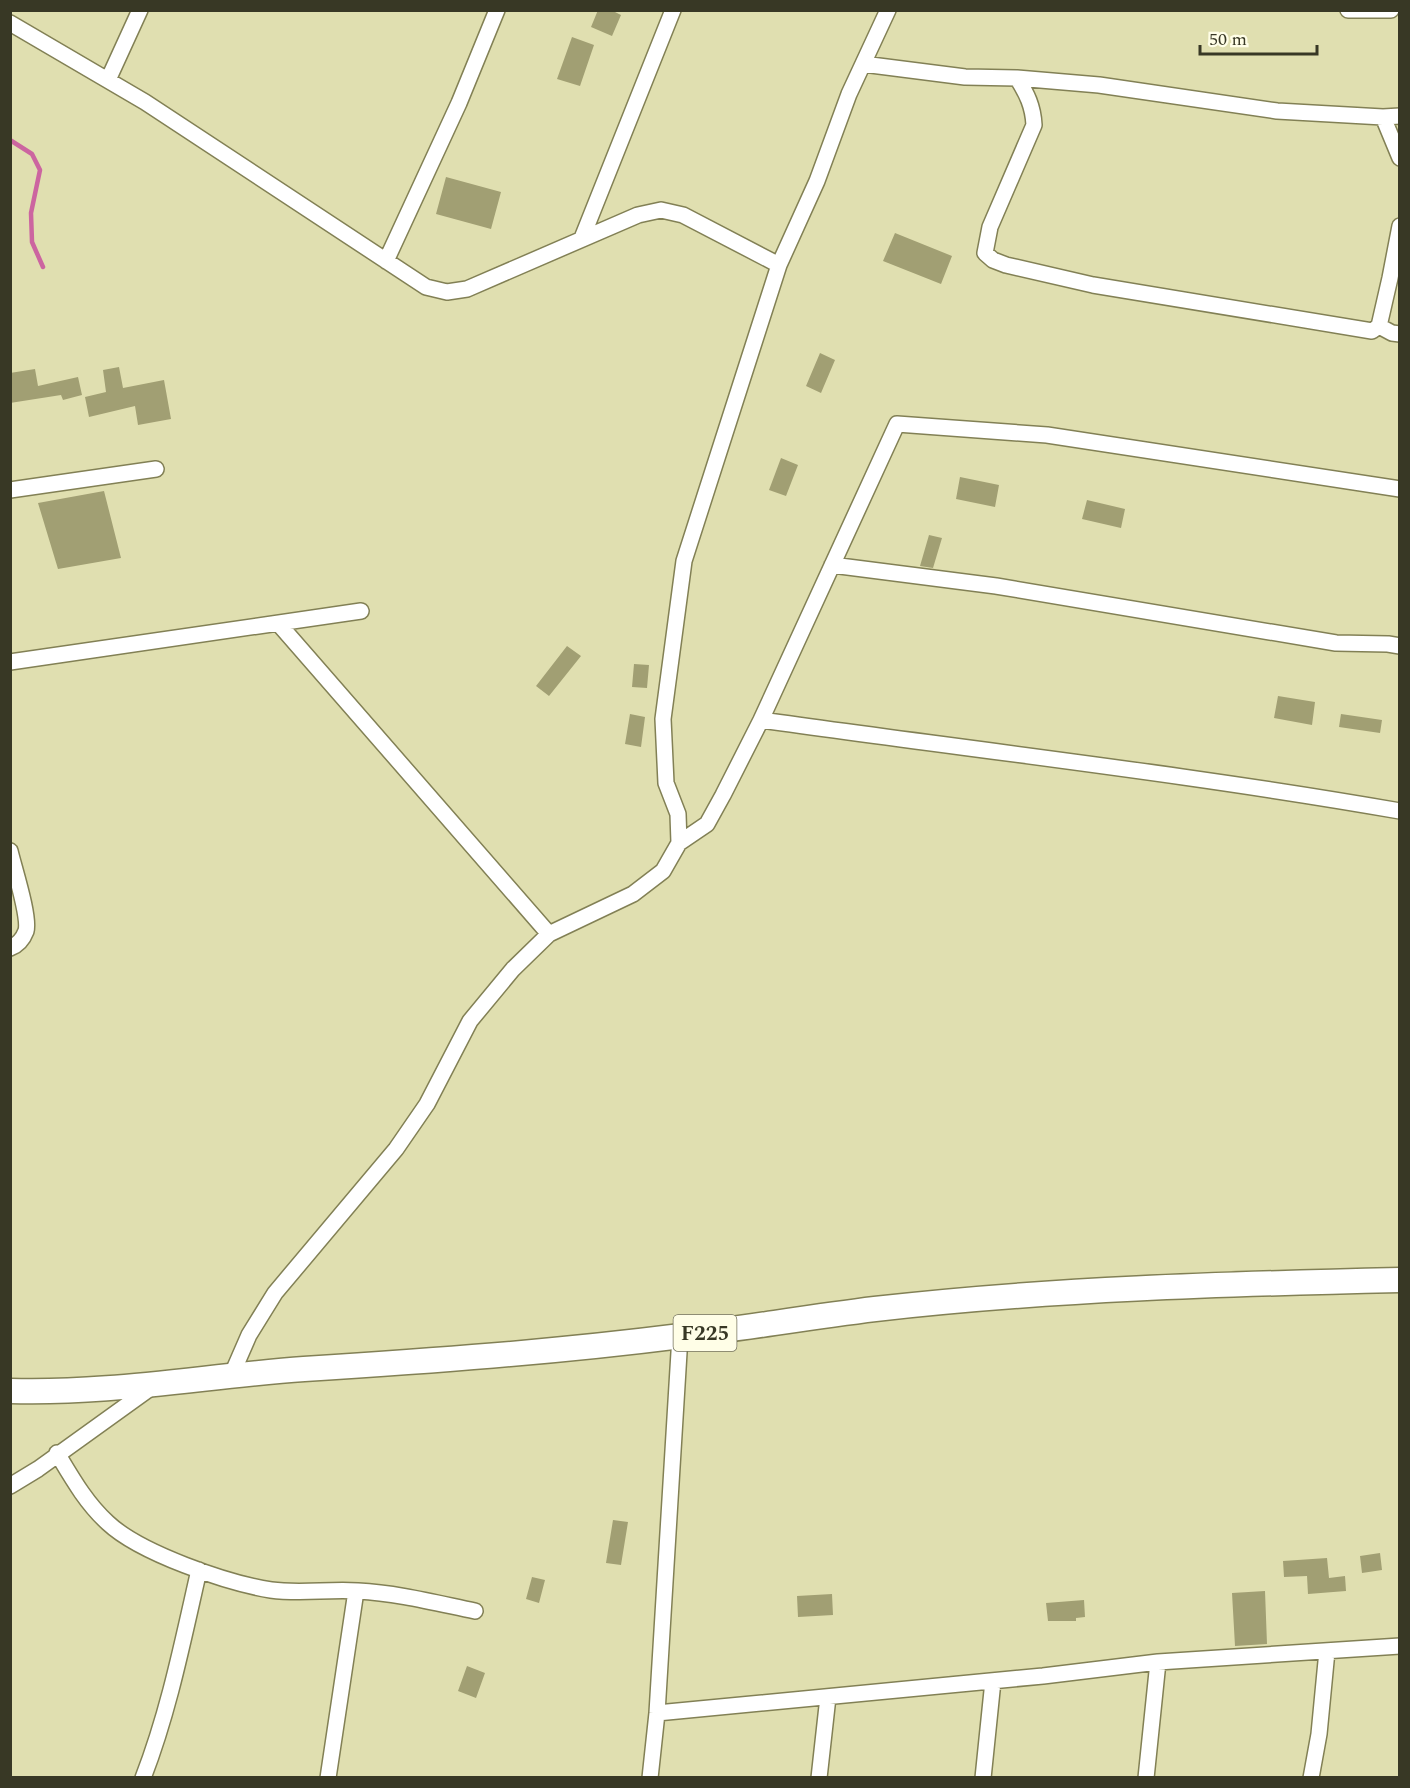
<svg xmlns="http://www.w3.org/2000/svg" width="1410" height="1788" font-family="Spectral,serif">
	<rect width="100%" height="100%" fill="#e0dfb0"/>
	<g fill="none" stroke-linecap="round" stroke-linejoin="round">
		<!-- stream -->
		<path stroke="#cc65a0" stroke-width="4.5" d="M10,140L32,154L40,170L31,213L32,242L43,267"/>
	</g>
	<!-- building -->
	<path fill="#a19f73" d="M598,10H611L621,15L612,36L591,27Z
		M572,37L594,45L580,86L557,79Z
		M446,177L501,192L491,229L436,214Z
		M895,233L952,256L941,284L883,261Z
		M820,353L835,360L821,393L806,386Z
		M119,367L123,388L164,380L171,419L138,425L135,406L89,417L85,397L106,392L103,370Z
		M35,369L38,386L78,377L82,395L63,400L61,395L10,403V373Z
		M781,458L798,465L786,496L769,490Z
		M960,477L999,485L995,507L956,499Z
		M104,491L121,558L58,569L38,503Z
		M1087,500L1125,509L1121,528L1082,519Z
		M929,535L942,538L933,568L920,566Z
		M567,646L581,656L549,696L536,686Z
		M634,664L649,665L647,688L632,687Z
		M1278,696L1315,702L1312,725L1274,718Z
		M630,714L645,717L641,747L625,744Z
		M1341,714L1382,720L1380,733L1339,727Z
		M613,1520L628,1522L621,1565L606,1563Z
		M1380,1553L1382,1570L1362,1573L1360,1556Z
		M1327,1558L1329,1578L1345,1576L1346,1591L1308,1594L1307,1576L1284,1577L1283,1561Z
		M532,1577L545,1580L539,1603L526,1599Z
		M1265,1591L1267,1644L1235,1646L1232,1593Z
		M832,1594L833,1615L798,1617L797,1596Z
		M1084,1600L1085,1617L1076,1618V1621H1048L1046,1603Z
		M467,1666L485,1673L476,1698L458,1691Z"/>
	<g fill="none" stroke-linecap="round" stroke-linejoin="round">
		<defs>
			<path id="street" d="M1348,10H1391
				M10,23L145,102L426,287L447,292L467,289L638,215L661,210L683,215L779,265
				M863,64L965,77L1017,78L1099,85L1277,111L1383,117L1400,116
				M1017,78C1027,94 1033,106 1034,125L990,227L985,253L993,260L1006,265L1093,285L1372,331L1379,326L1390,278L1400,226
				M108,80L140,10
				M1383,117L1400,158
				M582,238L673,10
				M386,261L459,103L497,10
				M1379,326L1392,333L1400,334
				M10,490L156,469
				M832,565L996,586L1336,643L1388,644L1400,646
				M278,623L549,934
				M10,662L361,611
				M761,720C974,750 1188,774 1400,811
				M679,843L707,824L723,795L761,720L897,424L1047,435L1400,489
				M10,851C14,868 30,917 26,931C23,939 18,945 10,948
				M232,1374L249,1335L275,1293L396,1149L427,1104L470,1021L513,969L549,934L633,894L663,871L679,843L678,814L666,783L663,719L684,561L779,265L817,181L849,94L888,10
				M57,1453C72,1478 86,1503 108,1523C140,1553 227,1583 271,1590C300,1594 329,1589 358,1591C397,1593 436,1603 475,1611
				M10,1486L38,1469L152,1387
				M657,1713L1043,1676L1158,1662L1400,1646
				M143,1778C169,1711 183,1640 199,1570
				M328,1778L356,1591
				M650,1778L657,1713L680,1336
				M819,1778L828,1697
				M983,1778L993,1681
				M1146,1778L1158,1662
				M1311,1778L1319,1734L1327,1651"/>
			<path id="primary" d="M10,1391C109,1394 206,1376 304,1369C430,1361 555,1352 681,1336C745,1328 810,1317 875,1309C1049,1289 1224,1284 1400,1280"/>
		</defs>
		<!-- street casing -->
		<use href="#street" stroke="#828055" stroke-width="18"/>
		<!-- primary casing -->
		<use href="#primary" stroke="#828055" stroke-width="27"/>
		<!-- street -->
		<use href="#street" stroke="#fff" stroke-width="15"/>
		<!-- primary -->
		<use href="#primary" stroke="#fff" stroke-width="24"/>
	</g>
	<g text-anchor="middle" stroke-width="4.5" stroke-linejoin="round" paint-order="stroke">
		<!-- shield labels -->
		<rect fill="#fffee7" stroke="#74735f" stroke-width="1.5" x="673.5" y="1315" width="63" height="36" rx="4.5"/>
		<g font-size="21" font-weight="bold" fill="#383825">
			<text x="705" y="1340">F225</text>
		</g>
	</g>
	<!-- border -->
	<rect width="1410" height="1788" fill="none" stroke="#383825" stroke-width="24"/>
	<!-- scale -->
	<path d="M1200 45v9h117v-9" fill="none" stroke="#383825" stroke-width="3"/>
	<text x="1209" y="45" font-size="18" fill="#383825" stroke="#fffee7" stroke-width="4.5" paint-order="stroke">50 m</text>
</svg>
